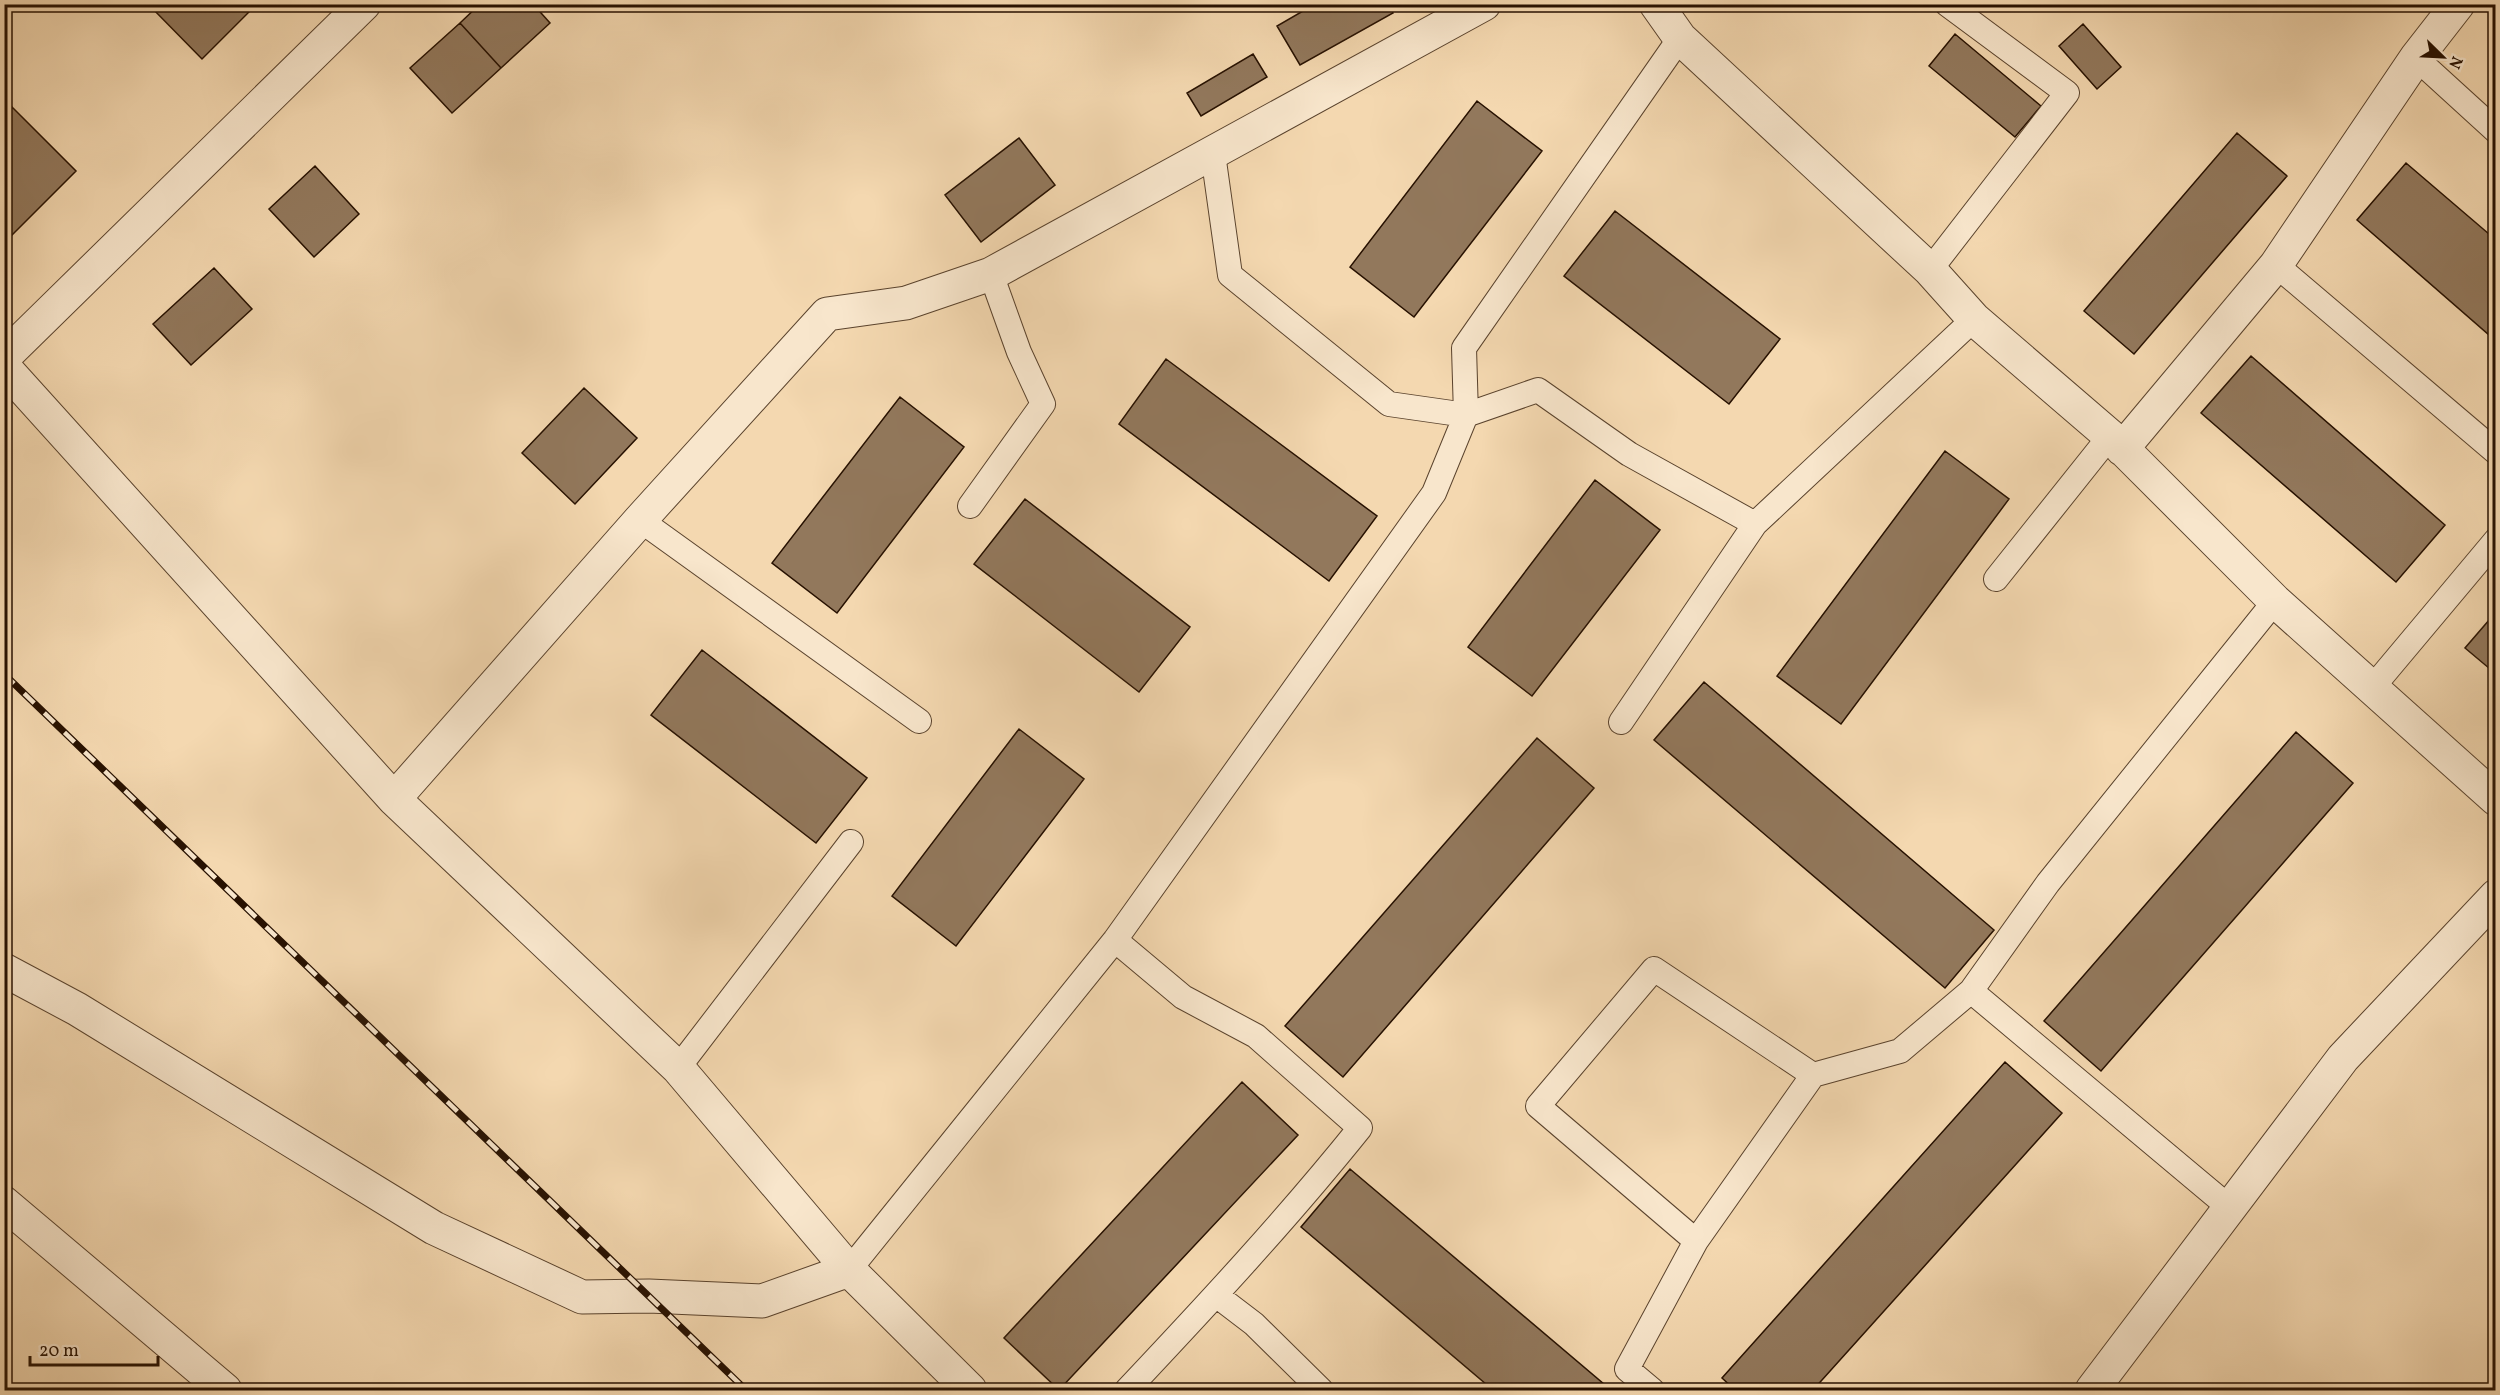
<svg xmlns="http://www.w3.org/2000/svg" width="2500" height="1395" font-family="Vollkorn,serif">
	<rect width="100%" height="100%" fill="#f4d8b0"/>
	<filter id="stains"><feTurbulence type="fractalNoise" baseFrequency=".00333" numOctaves="4"/><feColorMatrix values="0 0 0 0 .2 0 0 0 0 .09 0 0 0 0 .02 0 0 0 .5 -.17"/></filter>
	<radialGradient id="worn" r=".72"><stop offset=".6" stop-color="#630" stop-opacity="0"/><stop offset="1" stop-color="#630" stop-opacity=".3"/></radialGradient>
	<!-- building -->
	<path fill="#92785c" stroke="#271101" stroke-width="1.5" d="M152,4H257L202,59L150,6Z
		M480,4H533L550,23L501,68L460,23Z
		M1315,4H1388L1393,13L1300,65L1277,26Z
		M460,23L501,68L452,113L410,68Z
		M2083,24L2121,67L2097,89L2059,46Z
		M1955,34L2041,106L2015,137L1929,66Z
		M1253,54L1267,77L1201,116L1187,93Z
		M1477,101L1542,151L1414,317L1350,267Z
		M12,107L76,171L10,237L4,232V115Z
		M2237,133L2287,176L2134,354L2084,311Z
		M1019,138L1055,185L981,242L945,195Z
		M2406,163L2496,240V341L2357,220Z
		M315,166L359,214L314,257L269,209Z
		M1615,211L1780,339L1729,404L1564,276Z
		M214,268L252,309L191,365L153,324Z
		M2251,356L2445,525L2396,582L2201,413Z
		M1166,359L1377,516L1329,581L1119,424Z
		M584,388L637,438L575,504L522,453Z
		M900,397L964,447L837,613L772,563Z
		M1945,451L2009,499L1841,724L1777,676Z
		M1595,480L1660,530L1532,696L1468,647Z
		M1025,499L1190,627L1139,692L974,564Z
		M2496,612V674L2465,648Z
		M702,650L867,778L816,843L651,715Z
		M1704,682L1994,930L1945,988L1654,740Z
		M1019,729L1084,779L956,946L892,896Z
		M2296,732L2353,783L2101,1071L2044,1021Z
		M1537,738L1594,788L1343,1077L1285,1026Z
		M2005,1062L2062,1113L1813,1390H1735L1722,1378Z
		M1242,1082L1298,1135L1059,1390L1004,1338Z
		M1350,1169L1611,1390H1493L1301,1227Z"/>
	<g fill="none" stroke-linecap="round" stroke-linejoin="round">
		<defs>
			<path id="service" d="M2416,58L2496,131
				M1213,154L1230,275L1389,404L1466,415L1464,348L1680,38
				M2276,265L2496,452
				M1930,270L2067,93L1947,4
				M970,506L1043,404L1019,352L991,274
				M640,520L919,721
				M1996,579L2110,436
				M2372,688L2496,540
				M1621,722L1755,524
				M1115,940L1183,997L1256,1036L1360,1128C1287,1219 1207,1305 1127,1390
				M1971,991L2230,1208
				M678,1068L851,842
				M1696,1241L1538,1106L1654,969L1813,1075
				M849,1270L1115,940L1434,493L1466,415L1538,390L1629,454L1755,524L1974,319
				M1216,1295L1254,1324L1321,1390
				M1652,1390L1627,1369L1696,1241L1813,1075L1900,1051L1971,991L2048,883L2275,601"/>
			<path id="minor" d="M1656,4L1680,38L1930,270L1974,319L2110,436L2275,601L2496,799
				M4,357L364,4
				M4,367L394,799L678,1068L849,1270L970,1390
				M2122,449L2276,265L2416,58L2458,4
				M394,799L640,520L827,314L906,303L991,274L1484,4
				M4,970L77,1009L434,1228L582,1297L649,1296L762,1301L849,1270
				M4,1203L225,1390"/>
			<path id="tertiary" d="M2092,1390L2343,1058L2496,896"/>
		</defs>
		<!-- service casing -->
		<use href="#service" stroke="#5a432d" stroke-width="26"/>
		<!-- minor casing -->
		<use href="#minor" stroke="#5a432d" stroke-width="35"/>
		<!-- tertiary casing -->
		<use href="#tertiary" stroke="#5a432d" stroke-width="35"/>
		<!-- service -->
		<use href="#service" stroke="#f8e6cc" stroke-width="24"/>
		<!-- minor -->
		<use href="#minor" stroke="#f8e6cc" stroke-width="33"/>
		<!-- tertiary -->
		<use href="#tertiary" stroke="#f8e6cc" stroke-width="33"/>
		<defs>
			<path id="rail" d="M4,674L746,1390"/>
		</defs>
		<!-- rail casing -->
		<use href="#rail" stroke="#271101" stroke-width="7"/>
		<!-- rail -->
		<use href="#rail" stroke="#f8e6cc" stroke-width="4.5" stroke-dasharray="14" stroke-linecap="butt"/>
	</g>
	<!-- margin -->
	<rect width="2500" height="1395" fill="none" stroke="#f4d8b0" stroke-width="24"/>
	<rect x="6" y="6" width="2488" height="1383" fill="none" stroke="#271101" stroke-width="3"/>
	<rect x="12" y="12" width="2476" height="1371" fill="none" stroke="#271101" stroke-width="1.5"/>
	<!-- north arrow -->
	<g transform="translate(2443 57) rotate(114)" stroke="#f8e6cc" stroke-width="4.5" paint-order="stroke">
	<path d="M0-4.5L10 22L0 15L-10 22Z" fill="#271101"/>
	<text y="-9" font-size="16" font-weight="bold" text-anchor="middle" fill="#271101">N</text>
	</g>
	<!-- scale -->
	<path d="M30 1356v9h128v-9" fill="none" stroke="#271101" stroke-width="3"/>
	<text x="39" y="1356" font-size="18" fill="#271101" stroke="#f8e6cc" stroke-width="4.5" paint-order="stroke">20 m</text>
	<rect width="100%" height="100%" filter="url(#stains)"/>
	<rect width="100%" height="100%" fill="url(#worn)"/>
</svg>
